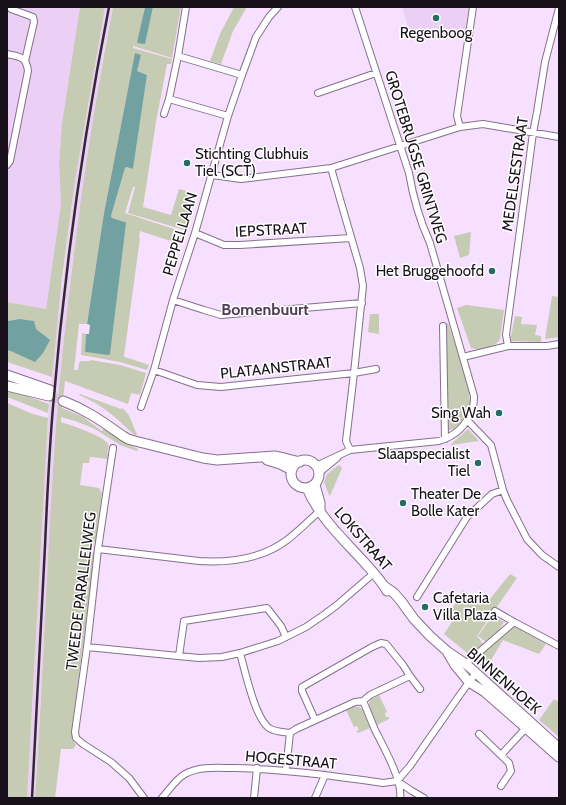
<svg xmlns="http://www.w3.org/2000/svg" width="566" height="805" font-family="Cabin,sans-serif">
	<rect width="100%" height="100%" fill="#f7dfff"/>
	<!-- built -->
	<path fill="#ebcff4" d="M7,7H80L62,123L59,163L61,204L46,309L7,302Z
		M105,7H113L104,50L72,266L55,438L35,798H27L48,420L55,345L75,181Z
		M402,7H469L465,33L442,30L412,40Z"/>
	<!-- green -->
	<path fill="#c6cbb3" d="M80,7H105L75,181L62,278L52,377L7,362V350L13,352L19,319L8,321C6,318 6,314 8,312L7,309V302L46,309L61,204L59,163L62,123Z
		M113,7H145L137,42L145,43L153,7H181L172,58L133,46V48L172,59L171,64H167L156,122L143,207L171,215L179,189L195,193L184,230L128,213L135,187H133L125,213L183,232L180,244L140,231L139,238H140L124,356L125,357L149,365L147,370L120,362L81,355L82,333L86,334L85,351L125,222L112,218L111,216L125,168L127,167L132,169L147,75L137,71V70L141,55L135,54L104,213L87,324H79L74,370H78L79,363L81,361H90L91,360L120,365L146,373L140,395L131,393L128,404L65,381L62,408L83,417L102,431L105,427L124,442L138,449L137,451L120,445L93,428L75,421L61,417V422C70,425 104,436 108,444C109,446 108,451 107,453L110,455L109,459L90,457L89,463H83L80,485L99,488L102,493L96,542H94L93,549L88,548V551L95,553L72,728V739L76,745L73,749H61L55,798H35C43,678 47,558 55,439C61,356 71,274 82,192C91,130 101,68 113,7Z
		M234,7H247L233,31L221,64L210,61L220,34Z
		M471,232L469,255L460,258L454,236Z
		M552,296L559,297V337L545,339Z
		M466,305L504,310L500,339C496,347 487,347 479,350L476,349L471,348L457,308Z
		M370,314H379V334L368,332Z
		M515,316L522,317L521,324L537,325L535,335L541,336V342L510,341Z
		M448,323L463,367L469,393L470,404L466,414L459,424L453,429L447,431L446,324Z
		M7,390L18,393L49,404L48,413L7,397Z
		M80,394L121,409V408C131,412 132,426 137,434L136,436C129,431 124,425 117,419C106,409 93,401 79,395Z
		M7,403L33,414L48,418L27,798H7Z
		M468,429L479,441L450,445Z
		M339,465L342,468L330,496L329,495L324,482L327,474Z
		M510,574L517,578L496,608L477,636L484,645L471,656L444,634L452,622L446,619L463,590L481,602L486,604Z
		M493,615L504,622L499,630L486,642L478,636Z
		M513,625L546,644L539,654L503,640L485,670L475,659Z
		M379,695L387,712L385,713L386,717H389V719L377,725C372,717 366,707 371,699Z
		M554,699L559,702V737L539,720Z
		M353,706L359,707L363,710L370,728L358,733L356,731L359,730L357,726L354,727L346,710Z"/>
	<!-- water -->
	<path fill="#72a1a1" d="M145,7H153L145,44H144L138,43L137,42Z
		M135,53L141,55L137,71L147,75L133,168L132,169L127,167L125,168L111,216L112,218L125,222L126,223L110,354L108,355L86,352L85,351L86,334H89L90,325L87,324L104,213Z
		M7,319L8,321L19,319L34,321L36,329L50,340L43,353L35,362L13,352L7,350Z"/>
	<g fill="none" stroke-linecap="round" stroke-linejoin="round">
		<!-- secondary-tunnel -->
		<path stroke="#d6c0dd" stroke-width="9" stroke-dasharray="9 4.5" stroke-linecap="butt" d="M49,396L63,401"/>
		<defs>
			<path id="street" d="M10,7L11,9L33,17L34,22L25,61
				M186,7L178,56L242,75
				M7,54C20,57 26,56 28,71L10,161L7,165
				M318,93L376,73
				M169,99L228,116
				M164,114L169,99L178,56
				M460,127L457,116L473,7
				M212,175L241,179L331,168L460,127L483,124L559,137
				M195,233L224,245H240L351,238
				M173,300L204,310L221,315L362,303
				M443,326L445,439
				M508,346L506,335L533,133L537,112L545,62L559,8
				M463,357L508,346H547L559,344
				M154,370L197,385L221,387L354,373L363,286L360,268L331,168
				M141,407L154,370L173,300L195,233L228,116L242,75L256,37L269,17L278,7
				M467,420L491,445L503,490L507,500L527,539L542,555L559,567
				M113,448L98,549L87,647L75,732L76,738L83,744L111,762L129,778L144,798
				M350,450L346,441L354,373L376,369
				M316,466L350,450L439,441C455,436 467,425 472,409C474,405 474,400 474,396L430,243C420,221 413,197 409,173L355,7
				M319,473L337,458
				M98,549L199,561C231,563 262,559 287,540C299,531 309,520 320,511
				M417,597L467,517L492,494L503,490
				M495,611L514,622
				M87,647L199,658L222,657L240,653L278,641L306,627L325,614L337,605L374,573
				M240,653C245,671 255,718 269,728C275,732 284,732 290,733
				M179,656L184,621L267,608L281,626L286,637
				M470,660L514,622L559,646
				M363,701C367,710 371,720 375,730C383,746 403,781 400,798
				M315,720L302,691V687L372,647L381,643L386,644L403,665L410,676L420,689
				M479,734L509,763L511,771L501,786
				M501,755L526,728
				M286,770L290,733L296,729L355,702L363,701L370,695L410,676
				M397,781L410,766L459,696L467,685L476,673
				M162,798C169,790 176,779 185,774C200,766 218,768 233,768C284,769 333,776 383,783L397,781L412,791L424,798
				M254,798L257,768
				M315,798L325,775"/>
			<path id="secondary" d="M7,375L50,390
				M7,386L49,396
				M63,401C87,410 103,422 123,436L128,439L135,441L203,458L217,460L274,456L284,458L300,462
				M267,460L280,464L292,470
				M291 474a14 14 0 1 1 28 0a14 14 0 1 1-28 0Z
				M315,485L320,503V510
				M307,488C319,517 343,539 364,562C372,571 381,580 387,591
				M384,586L394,593L401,601L414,619L430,636L448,652L466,664L559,748
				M448,653L455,665L469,682L485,692L559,757"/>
		</defs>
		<!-- street casing -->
		<use href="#street" stroke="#85708c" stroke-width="8"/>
		<!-- secondary casing -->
		<use href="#secondary" stroke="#85708c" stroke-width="11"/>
		<!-- street -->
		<use href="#street" stroke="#fff" stroke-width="6"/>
		<!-- secondary -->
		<use href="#secondary" stroke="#fff" stroke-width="9"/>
		<!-- rail -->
		<path stroke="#332936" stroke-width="2.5" d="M32,798C36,714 40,630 45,546C47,500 49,453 53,407C64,273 83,139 109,7"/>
	</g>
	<!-- markers -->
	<g fill="#246d66" stroke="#fff" stroke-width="1.5">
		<circle cx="436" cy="18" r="4"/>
		<circle cx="187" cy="163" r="4"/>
		<circle cx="492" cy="271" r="4"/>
		<circle cx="499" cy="413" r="4"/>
		<circle cx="478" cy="463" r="4"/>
		<circle cx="403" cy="503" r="4"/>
		<circle cx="425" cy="607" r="4"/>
	</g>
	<g text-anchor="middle" stroke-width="3" stroke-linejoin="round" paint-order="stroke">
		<!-- poi labels -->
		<g font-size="15" fill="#18101a" stroke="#fff" text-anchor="start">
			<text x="436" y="38" text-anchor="middle">Regenboog</text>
			<text x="195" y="159">Stichting Clubhuis<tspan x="195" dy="17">Tiel (SCT)</tspan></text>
			<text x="484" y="276" text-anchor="end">Het Bruggehoofd</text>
			<text x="491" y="418" text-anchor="end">Sing Wah</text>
			<text x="470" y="459" text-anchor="end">Slaapspecialist<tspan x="470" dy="17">Tiel</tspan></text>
			<text x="411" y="499">Theater De<tspan x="411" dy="17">Bolle Kater</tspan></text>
			<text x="433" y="603">Cafetaria<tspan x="433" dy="17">Villa Plaza</tspan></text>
		</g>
		<!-- street labels -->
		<g font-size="15" fill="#18101a" stroke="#fff">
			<text transform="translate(416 157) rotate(73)" y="5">GROTEBRUGSE GRINTWEG</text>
			<text transform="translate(515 174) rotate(-82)" y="5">MEDELSESTRAAT</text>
			<text transform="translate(271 230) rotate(-3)" y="5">IEPSTRAAT</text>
			<text transform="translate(180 234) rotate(-73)" y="5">PEPPELLAAN</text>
			<text transform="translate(276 368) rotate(-6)" y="5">PLATAANSTRAAT</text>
			<text transform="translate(363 539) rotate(49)" y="5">LOKSTRAAT</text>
			<text transform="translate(81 591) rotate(-83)" y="5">TWEEDE PARALLELWEG</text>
			<text transform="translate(504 681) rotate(41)" y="5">BINNENHOEK</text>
			<text transform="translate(291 760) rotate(5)" y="5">HOGESTRAAT</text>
		</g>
		<!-- neighbourhood labels -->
		<g font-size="16" font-weight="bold" fill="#503c56" stroke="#fff">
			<text x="265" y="315">Bomenbuurt</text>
		</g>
	</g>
	<!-- border -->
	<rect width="566" height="805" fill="none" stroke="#18101a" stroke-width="16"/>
</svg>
